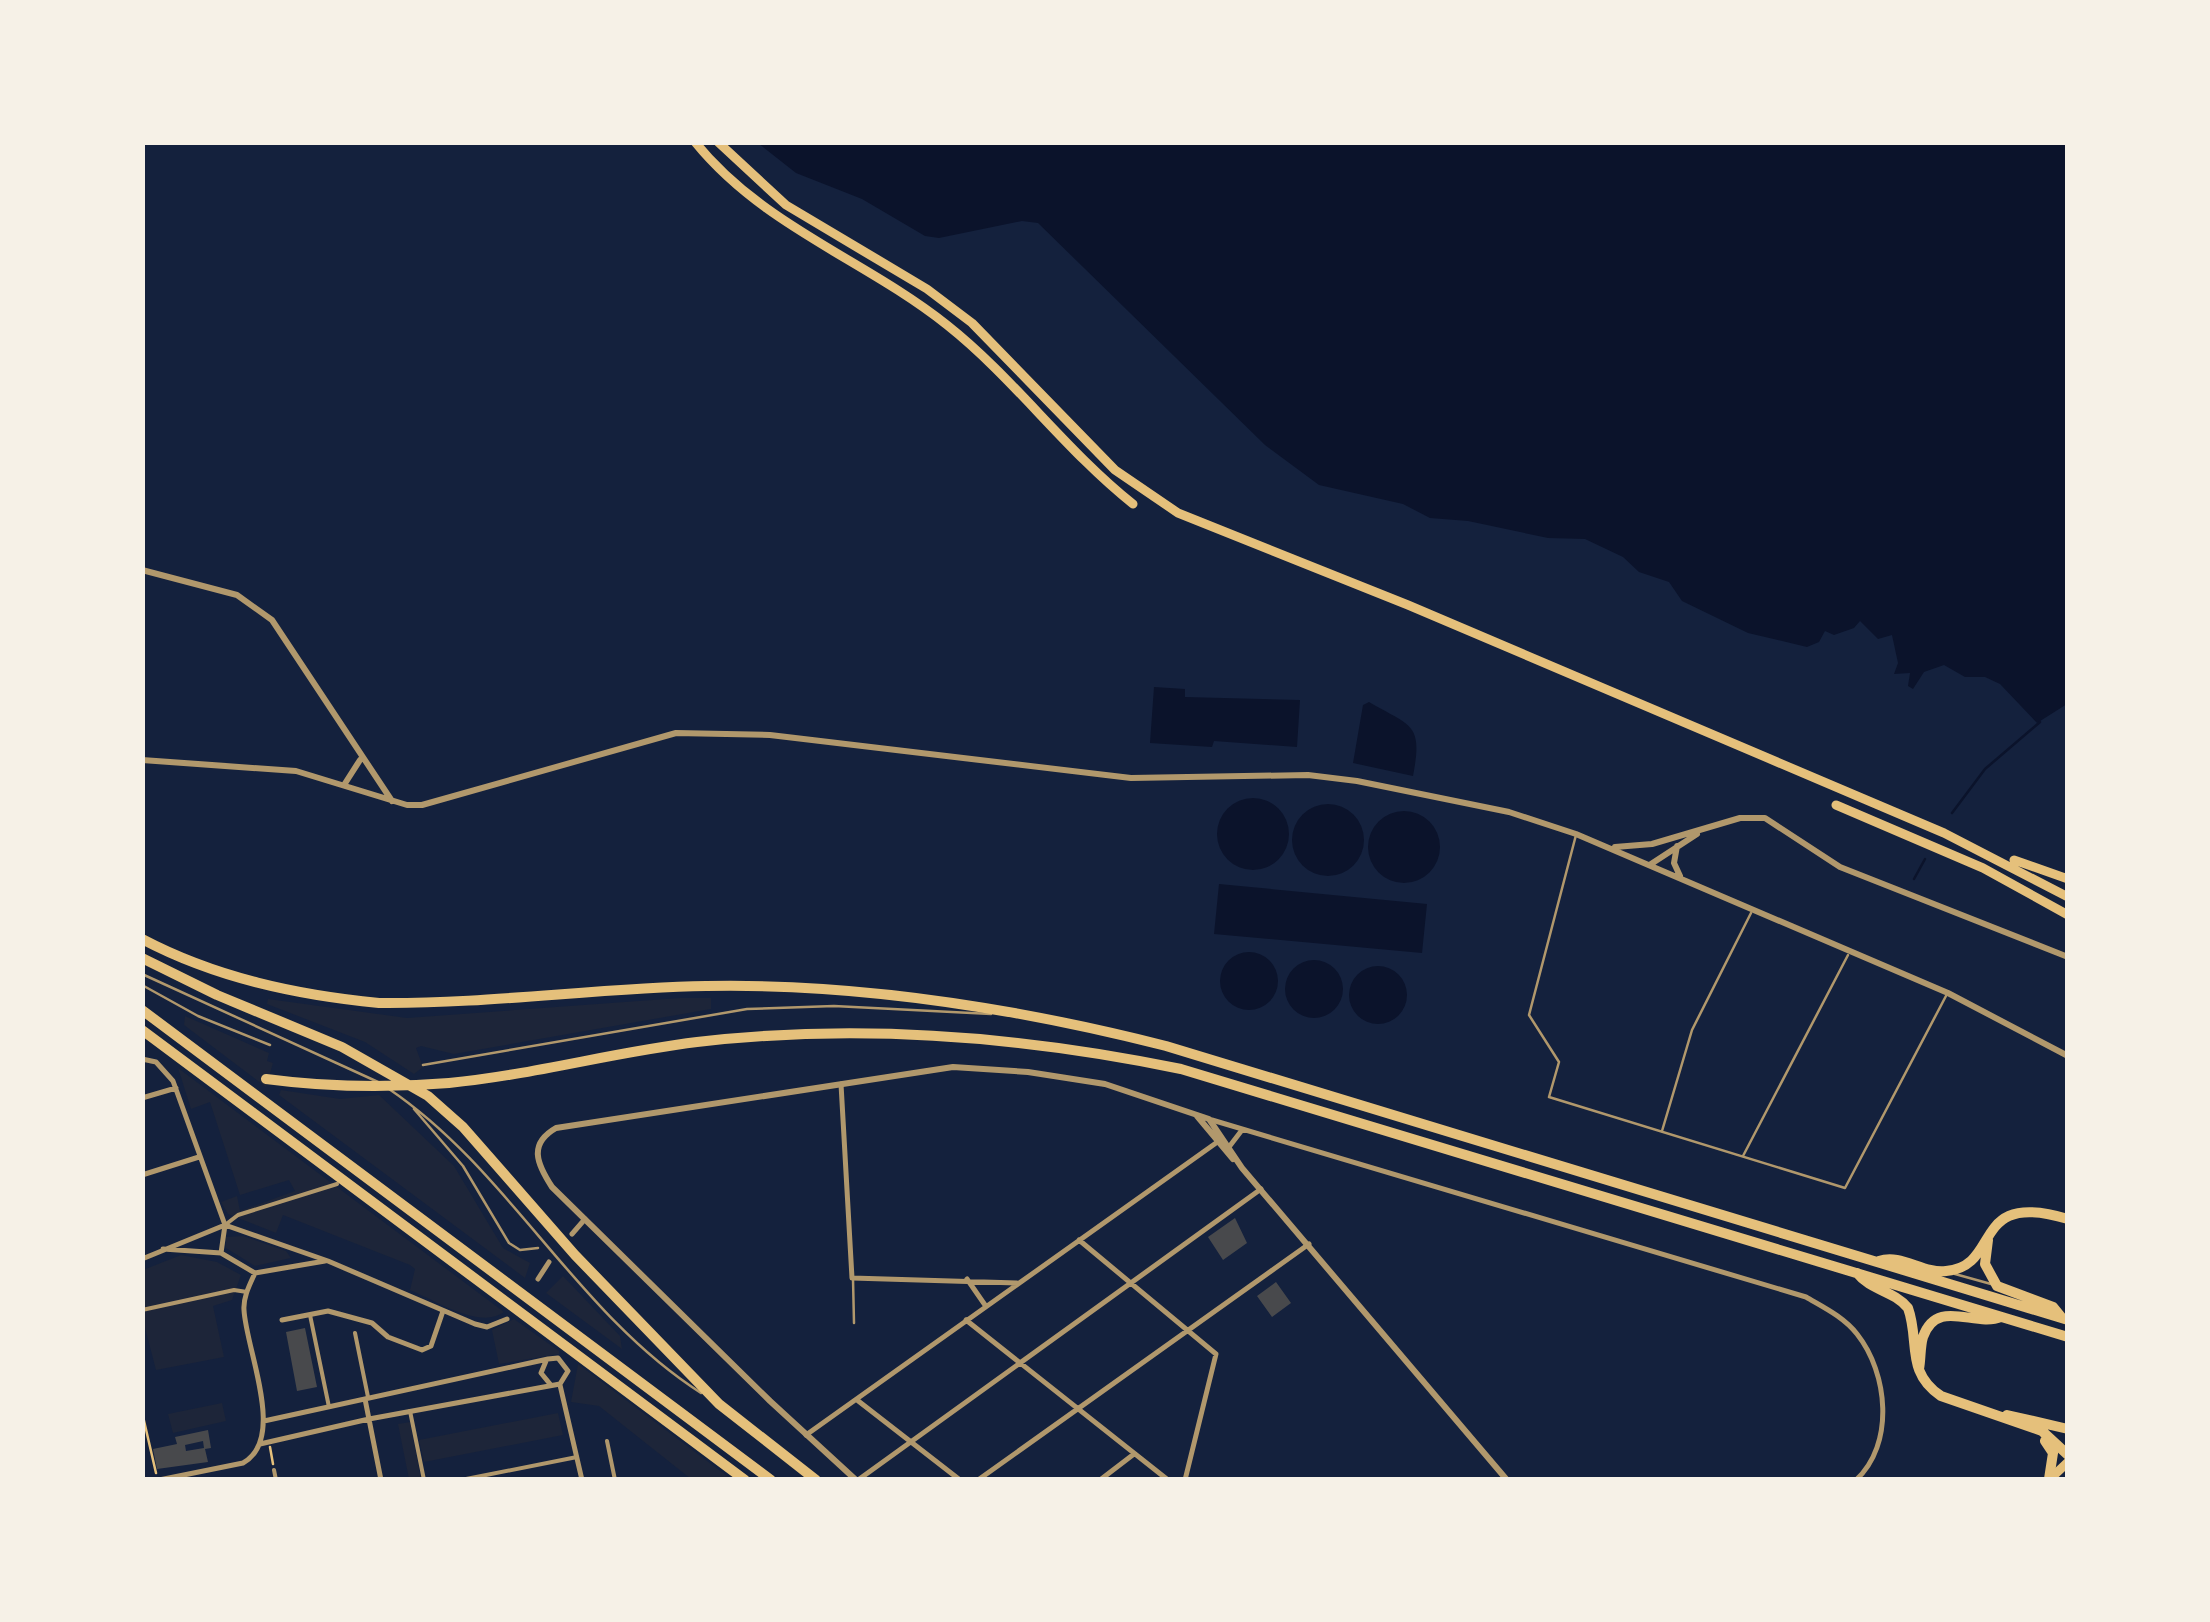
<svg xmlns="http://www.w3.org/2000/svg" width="2210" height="1622" font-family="Lato,sans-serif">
	<rect width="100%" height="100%" fill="#14213d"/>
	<!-- green -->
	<path fill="#1d2539" d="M680,998H711V1009L454,1054L421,1046L416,1048L423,1067L414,1074L365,1042L267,1004L268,999L407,1018Z
		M185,1016L269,1053L267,1061L273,1063L266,1087L184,1025Z
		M178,1068L504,1312C480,1330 435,1300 410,1290L415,1269L410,1265L283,1215L276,1233L228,1214L221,1202L237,1196L240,1211L295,1191L289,1180L240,1195L210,1102L191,1109Z
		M281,1090L340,1099L379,1095L454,1166L503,1248L530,1263L525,1278L279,1095Z
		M243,1236L286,1251L291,1258L255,1266L226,1248V1237Z
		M181,1255L217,1262L241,1275L232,1300L213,1306L224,1357L156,1370L143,1320V1270Z
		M563,1276L620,1336L622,1349L546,1293Z
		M514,1319L559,1351V1354L499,1364L492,1330Z
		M578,1364L731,1479H691L599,1406L571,1402Z
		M222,1403L226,1421L173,1433L168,1414Z
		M558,1413L563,1435L424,1462L419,1440Z
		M410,1422L421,1479H409L398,1424Z"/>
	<!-- water -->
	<path fill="#0b132b" d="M758,143H2067V704L2037,723L2000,684L1985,677H1965L1944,665L1924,672L1913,689L1908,686L1910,673L1894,674L1898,663L1892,635L1878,639L1860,621L1854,628L1834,635L1825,631L1819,642L1807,647L1748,633L1682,601L1669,582L1639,572L1623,557L1585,539L1548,538L1468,521L1430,518L1403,504L1319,485L1265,445L1038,223L1022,221L939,238L925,236L862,199L796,173Z
		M1154,687L1185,689V697L1300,700L1297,747L1214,741L1212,747L1150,743Z
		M1369,702C1412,727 1423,723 1413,776L1353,763L1363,705Z
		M1217 834a36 36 0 1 1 72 0a36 36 0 1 1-72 0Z
		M1292 840a36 36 0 1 1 72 0a36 36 0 1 1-72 0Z
		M1368 847a36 36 0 1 1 72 0a36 36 0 1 1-72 0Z
		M1219,884L1427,904L1422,953L1214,934Z
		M1220 981a29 29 0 1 1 58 0a29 29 0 1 1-58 0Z
		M1285 989a29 29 0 1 1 58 0a29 29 0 1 1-58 0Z
		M1349 995a29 29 0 1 1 58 0a29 29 0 1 1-58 0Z"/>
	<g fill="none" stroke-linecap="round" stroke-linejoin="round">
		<!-- stream -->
		<path stroke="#0b132b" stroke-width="2.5" d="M1952,813L1985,769L2040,722
			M1914,879L1925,859"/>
	</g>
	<!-- building -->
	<path fill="#48494c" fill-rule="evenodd" d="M1235,1218L1247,1243L1223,1260L1208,1237Z
		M1276,1282L1291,1303L1272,1317L1257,1296Z
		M305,1328L317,1387L297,1391L286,1332Z
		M208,1430L211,1448L205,1449L208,1462L157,1469L153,1449L177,1444L175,1437ZM203,1441L204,1448L186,1451L185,1445Z"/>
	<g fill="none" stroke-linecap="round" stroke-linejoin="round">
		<!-- path -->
		<path stroke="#e5c07b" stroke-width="2.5" d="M142,1412L156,1473
			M270,1447L273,1464"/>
		<!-- service -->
		<path stroke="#b1986c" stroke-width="2.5" d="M1576,835L1529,1015L1559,1062L1549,1097L1845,1188L1947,994
			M142,974L378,1082
			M142,985L198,1016L270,1045
			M423,1065L747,1009L834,1006L991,1014
			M389,1089C510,1171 577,1314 701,1393
			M414,1109L463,1166L509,1243L520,1250L538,1248
			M1662,1131L1692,1030L1751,913
			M1743,1156L1848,955
			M1955,1274L1991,1284
			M853,1279L854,1323"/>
		<!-- pedestrian -->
		<path stroke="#b1986c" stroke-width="4" d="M225,1225L238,1215L337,1184
			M142,1310L234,1290L247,1292
			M310,1315L329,1407
			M355,1333L368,1397
			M410,1411L424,1480
			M607,1441L615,1480
			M274,1470L276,1480
			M461,1480L577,1457"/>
		<!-- minor -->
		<path stroke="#b1986c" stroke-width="5" d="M142,1059L156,1062L173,1081L225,1225
			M841,1084L852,1278L1017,1283
			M142,1098L176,1088
			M1212,1120L1806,1297C1823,1307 1844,1317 1857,1334C1888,1373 1895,1444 1856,1480
			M1229,1147L1242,1130
			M142,1175L199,1157
			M225,1225L328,1261L475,1324L487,1327L507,1319
			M572,1234L585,1219
			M1079,1240L1216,1354L1185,1480
			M163,1249L221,1253L255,1273L325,1261
			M221,1253L225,1225
			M142,1259L225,1225
			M538,1279L549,1262
			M967,1279L985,1305
			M282,1320L328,1311L372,1323L388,1337L422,1350L431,1346L443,1311
			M966,1320L1168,1480
			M546,1361L541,1373L550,1384
			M560,1385L582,1480
			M365,1399L381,1480
			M857,1400L960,1480
			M806,1435L1216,1143
			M260,1444L369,1419L560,1384L568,1371L558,1358L548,1359L264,1421
			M159,1480L243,1463C287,1439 246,1350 244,1310C243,1297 250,1284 255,1273
			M858,1480L1261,1189
			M978,1480L1309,1244
			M1100,1480L1134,1454"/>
		<!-- tertiary -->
		<path stroke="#b1986c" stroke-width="6" d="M142,570L237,595L272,620L392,801
			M142,760L296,771L407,805H422L676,733L770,735L1131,778L1308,775L1357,781L1509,812L1576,834L1948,993L2068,1056
			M344,785L360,760
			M1677,846L1674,863L1680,876
			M1615,847L1652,844L1740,818H1765L1840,867L2068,957
			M1651,864L1697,834
			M1197,1116L1233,1159
			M1242,1168L1507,1480
			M856,1480L770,1401L552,1187C537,1164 528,1144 556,1128L953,1067L1028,1072L1105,1084L1209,1119L1242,1168"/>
		<!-- primary -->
		<path stroke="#e5c07b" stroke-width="9" d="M2049,1480L2068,1462"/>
		<!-- trunk -->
		<path stroke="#e5c07b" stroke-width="9" d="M695,142C764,227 864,259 947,325C1014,378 1065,450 1133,504
			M718,142L786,205L927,289L972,323L1115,470L1178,513L1408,605L1944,833L2068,897
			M1836,805L1983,868L2068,915
			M2014,860L2068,879"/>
		<!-- motorway -->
		<path stroke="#e5c07b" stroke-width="10" d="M142,939C216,978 297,995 379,1003C488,1004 597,988 706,986C861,983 1016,1008 1166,1046L2068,1320
			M142,958L217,995L342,1047L428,1096L463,1127L575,1255L719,1404L816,1480
			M142,1010L771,1480
			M142,1030L745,1480
			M266,1079C326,1087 388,1088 449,1083C532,1075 614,1052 697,1042C860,1023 1021,1036 1181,1069L2068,1337
			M1988,1240L1985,1264L1997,1286L2053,1307L2062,1318
			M1879,1261C1901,1253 1923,1274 1946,1271C2003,1266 1969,1189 2068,1219
			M1857,1273C1871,1291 1893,1290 1908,1308C1920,1341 1905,1372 1941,1396L2042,1431L2068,1455
			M1919,1369C1921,1359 1920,1347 1923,1337C1937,1297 1975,1328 2001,1317
			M2007,1415L2068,1429
			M2045,1441L2053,1453L2049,1479"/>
	</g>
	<!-- border -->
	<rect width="2210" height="1622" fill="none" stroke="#f6f1e7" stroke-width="290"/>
</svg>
